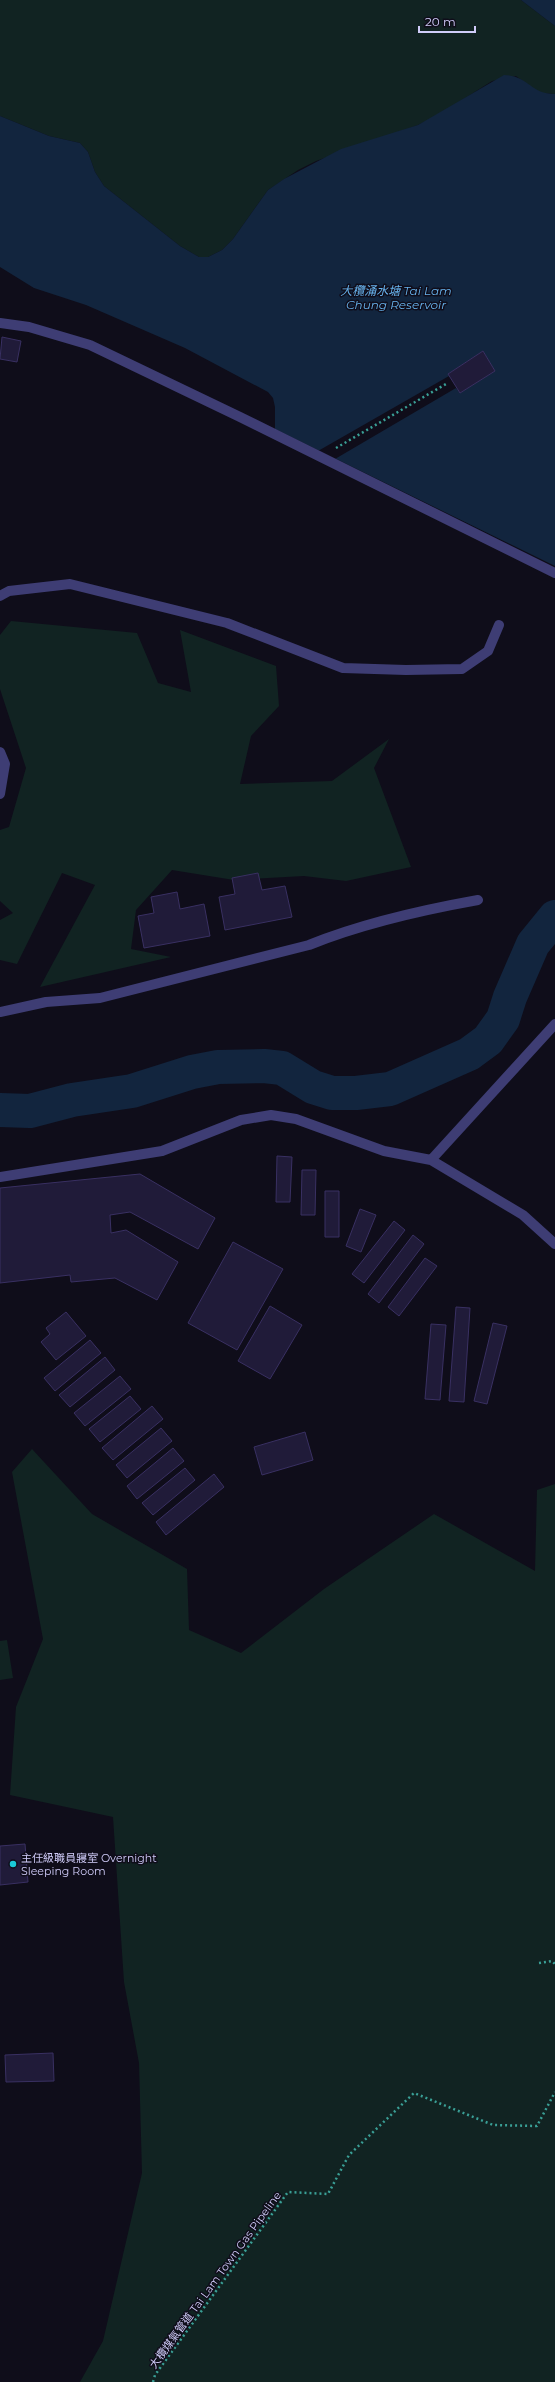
<svg xmlns="http://www.w3.org/2000/svg" width="555" height="2382" font-family="Montserrat,'Noto Sans TC',sans-serif">
	<rect width="100%" height="100%" fill="#0f0d1a"/>
	<!-- green -->
	<path fill="#112322" d="M0,0H521L555,26V94L539,93L516,76L492,81L440,114L418,125L316,161L298,170L268,190L233,239L222,250L208,257H199L180,246L104,186L95,172L88,152L80,143L49,136L0,116Z
		M11,621L137,633L158,683L191,692L180,630L276,666L279,706L251,736L240,784L332,781L389,739L374,768L411,867L346,881L304,876L234,880L172,870L136,910L131,949L171,957L40,987L95,885L62,873L17,964L0,960V920L13,913L0,901V830L9,827L26,768L0,689V635Z
		M32,1449L92,1514L187,1569L189,1630L241,1653L324,1589L434,1514L535,1571L537,1490L555,1484V2382H80L103,2341L142,2173L139,2063L124,1982L113,1817L10,1795L16,1707L43,1639L12,1472Z
		M7,1640L13,1678L0,1680V1641Z"/>
	<!-- water -->
	<path fill="#12253e" d="M521,0H555V26Z
		M504,75C529,76 530,94 555,94V566L275,429V407L273,398L268,392L185,348L86,305L34,288L0,267V116L49,136L80,143L88,152L95,172L104,186L180,246L199,257H208L222,250L233,239L268,190L284,179L341,149L418,125Z"/>
	<!-- pier -->
	<path fill="#0f0d1a" d="M483,351L495,371L460,393L456,388L335,459L318,451L449,376L448,374Z"/>
	<g fill="none" stroke-linecap="round" stroke-linejoin="round">
		<!-- river -->
		<path stroke="#12253e" stroke-width="34" d="M0,1110L30,1111L72,1100L132,1091L192,1072L218,1067L264,1066L282,1068L313,1087L332,1093H356L390,1089L469,1054L488,1040L503,1019L510,997L533,944L555,917"/>
	</g>
	<!-- building -->
	<path fill="#201b39" stroke="#393062" d="M2,337L21,341L17,362L0,359Z
		M483,351L495,371L460,393L448,374Z
		M258,873L262,890L285,886L292,917L225,930L219,897L235,894L232,878Z
		M177,892L180,909L204,904L210,936L144,948L138,916L154,913L151,897Z
		M277,1156L292,1157L290,1202H276Z
		M302,1170H316L315,1215H301Z
		M140,1174L215,1218L198,1249L130,1212L110,1215L111,1233L126,1230L178,1262L157,1300L115,1278L71,1282L70,1275L0,1283V1188Z
		M325,1191H339V1237H325Z
		M360,1209L376,1215L361,1252L346,1246Z
		M394,1221L405,1230L364,1283L352,1274Z
		M413,1235L424,1244L379,1303L368,1294Z
		M233,1242L283,1269L237,1350L188,1323Z
		M425,1258L437,1266L399,1316L388,1307Z
		M270,1306L302,1325L270,1379L238,1361Z
		M456,1307L470,1308L464,1402L449,1401Z
		M66,1312L86,1336L56,1360L41,1342L50,1334L46,1328Z
		M493,1323L507,1326L487,1404L474,1401Z
		M431,1324L446,1325L440,1400L425,1399Z
		M90,1340L101,1353L55,1391L44,1378Z
		M105,1357L115,1370L70,1407L59,1395Z
		M120,1376L131,1389L85,1426L74,1413Z
		M130,1396L141,1409L100,1442L89,1429Z
		M152,1406L163,1419L113,1460L102,1448Z
		M161,1428L172,1441L127,1478L116,1465Z
		M305,1432L313,1460L262,1475L254,1447Z
		M173,1448L184,1461L137,1499L127,1486Z
		M185,1468L195,1480L153,1515L142,1503Z
		M214,1474L224,1487L166,1535L156,1522Z
		M25,1844L28,1882L0,1885V1846Z
		M53,2053L54,2081L6,2082L5,2055Z"/>
	<g fill="none" stroke-linecap="round" stroke-linejoin="round">
		<!-- path -->
		<path stroke="#3a9f96" stroke-width="2.5" stroke-dasharray="2 3" stroke-linecap="butt" d="M336,448L446,384
			M539,1963L552,1961L555,1964
			M153,2382L155,2375L288,2192L328,2194L349,2155L414,2093L493,2125L537,2126L555,2092"/>
		<!-- lane -->
		<path stroke="#3e3d74" stroke-width="10" d="M0,323L29,327L90,345L240,417L555,573
			M0,596L9,591L70,584L227,623L343,668L406,670L462,669L488,651L499,625
			M0,752L5,764L0,794
			M0,1012L46,1002L100,998L309,945C363,923 422,910 478,900
			M431,1160L555,1024
			M0,1177L162,1151L241,1120L271,1115L296,1119L384,1151L431,1160L523,1215L555,1244"/>
	</g>
	<!-- markers -->
	<circle fill="#1ac9d7" stroke="#0f0d1a" stroke-width="1.5" cx="13" cy="1864" r="4"/>
	<g text-anchor="middle" stroke-width="3" stroke-linejoin="round" paint-order="stroke">
		<!-- poi labels -->
		<g font-size="11" fill="#d0ccf9" stroke="#0f0d1a" text-anchor="start">
			<text x="21" y="1862">主任級職員寢室 Overnight<tspan x="21" dy="13">Sleeping Room</tspan></text>
		</g>
		<!-- street labels -->
		<g font-size="11" fill="#d0ccf9" stroke="#0f0d1a">
			<text transform="translate(215 2280) rotate(-54)" y="4">大欖煤氣管道 Tai Lam Town Gas Pipeline</text>
		</g>
		<!-- water labels -->
		<g font-size="12" font-style="italic" fill="#67b2ec" stroke="#0f0d1a">
			<text x="396" y="295">大欖涌水塘 Tai Lam<tspan x="396" dy="14">Chung Reservoir</tspan></text>
		</g>
	</g>
	<!-- scale -->
	<path d="M419 26v6h56v-6" fill="none" stroke="#d0ccf9" stroke-width="2"/>
	<text x="425" y="26" font-size="12" fill="#d0ccf9" stroke="#0f0d1a" stroke-width="3" paint-order="stroke">20 m</text>
</svg>
